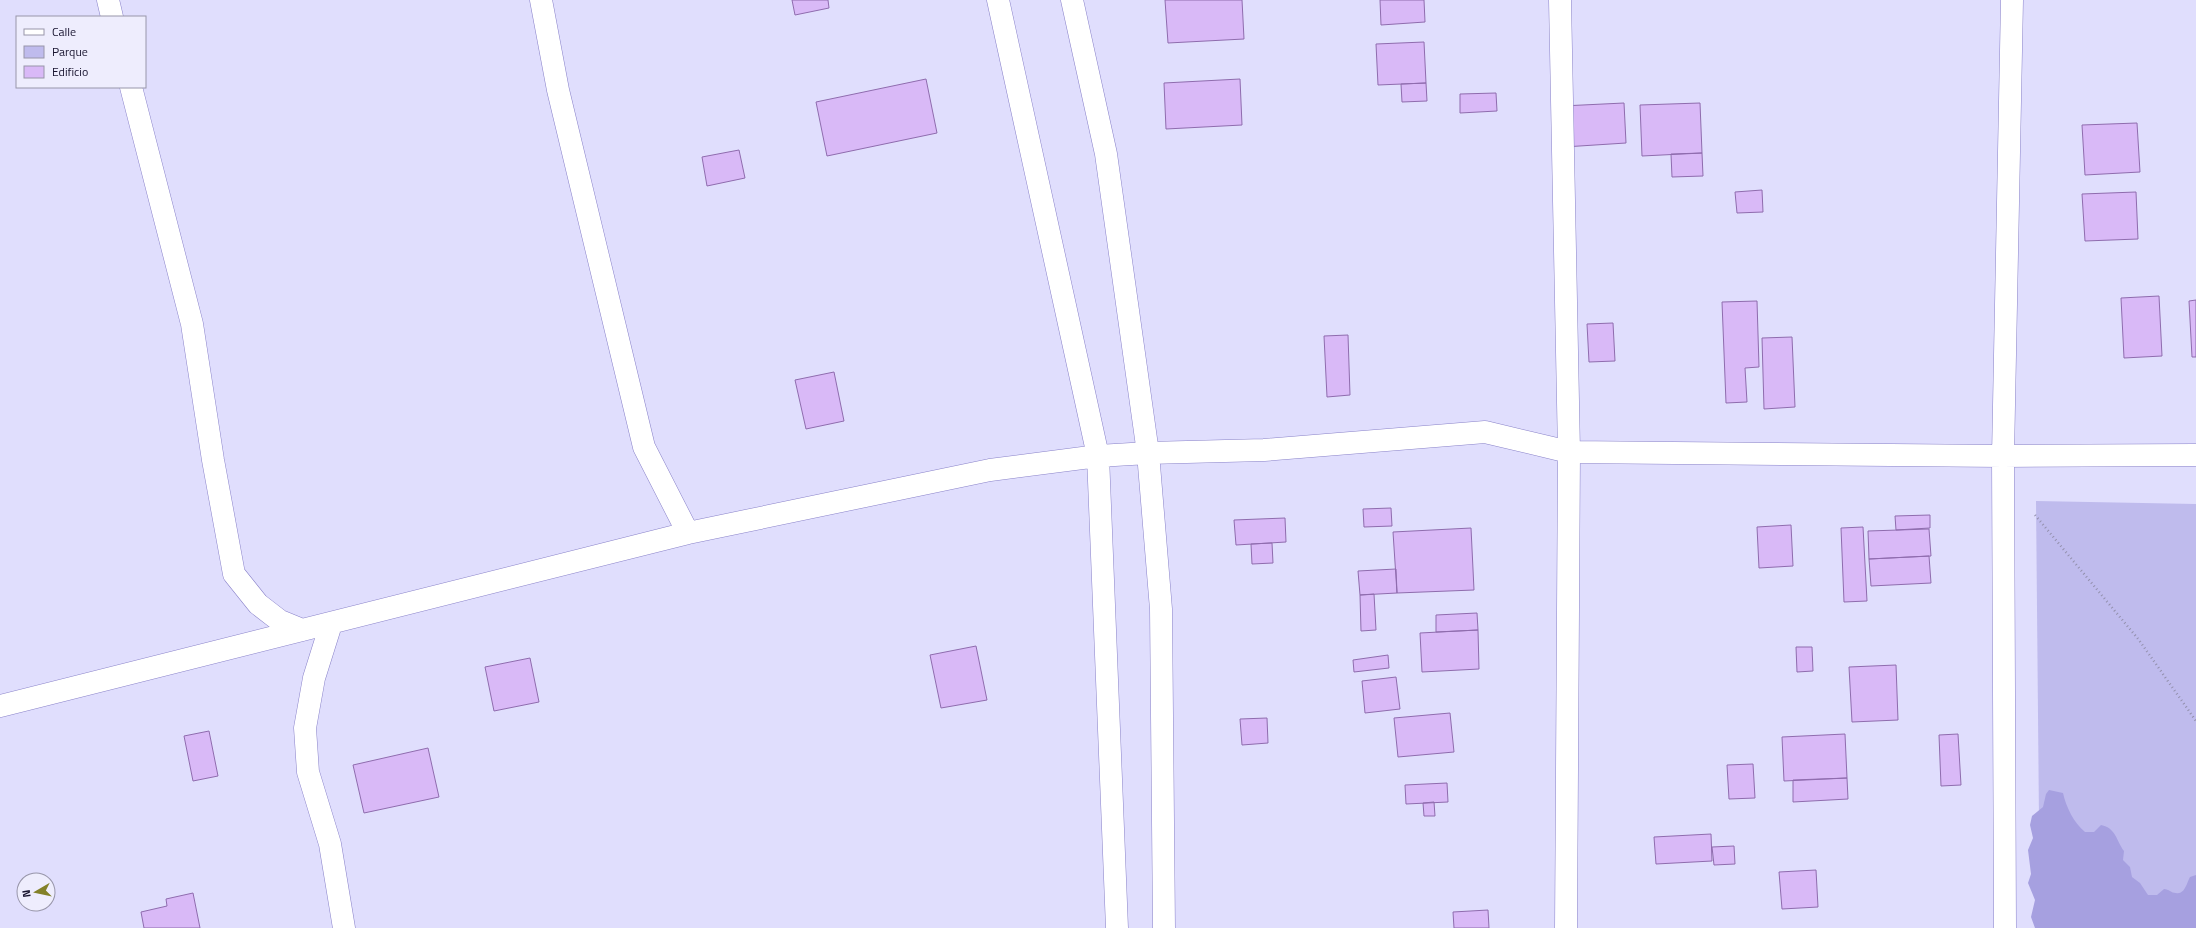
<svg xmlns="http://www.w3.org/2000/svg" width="2196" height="928" font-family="'Titillium Web',sans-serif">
	<rect width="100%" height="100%" fill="#e0defd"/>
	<!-- green -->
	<path fill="#bfbbed" d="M2036,501L2196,504V928H2040Z"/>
	<!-- forest -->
	<path fill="#a6a0e0" d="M2049,790L2063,793C2066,807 2074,823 2085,832H2094L2101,825C2116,828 2116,840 2124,851L2123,860L2130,867L2132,877L2140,883L2148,895H2157L2164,889C2169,889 2171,893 2176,893C2185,895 2187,882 2190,877L2196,875V928H2035L2031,917L2035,900L2028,883L2031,874L2028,850L2033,838L2030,825L2032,816L2043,807L2046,794Z"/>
	<!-- building -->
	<path fill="#d9b9f7" stroke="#8f6cae" d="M792,0H828L829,8L795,15Z
		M1165,0H1242L1244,39L1168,43Z
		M1380,0H1424L1425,22L1381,25Z
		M1424,42L1426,83L1378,85L1376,44Z
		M926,79L937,133L827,156L816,102Z
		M1240,79L1242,125L1166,129L1164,83Z
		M1426,83L1427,101L1402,102L1401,84Z
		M1496,93L1497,111L1460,113V94Z
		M1624,103L1626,143L1564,147L1562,106Z
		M1700,103L1702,153L1642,156L1640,105Z
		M2137,123L2140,172L2085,175L2082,125Z
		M739,150L745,178L707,186L702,157Z
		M1702,153L1703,176L1672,177L1671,154Z
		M1762,190L1763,212L1737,213L1735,192Z
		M2136,192L2138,239L2085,241L2082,194Z
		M2159,296L2162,356L2124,358L2121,298Z
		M2196,300V357H2192L2189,301Z
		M1757,301L1759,367L1745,368L1747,402L1726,403L1722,302Z
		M1613,323L1615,361L1589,362L1587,324Z
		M1348,335L1350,395L1327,397L1324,336Z
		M1792,337L1795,407L1764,409L1762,338Z
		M834,372L844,421L806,429L795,380Z
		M1391,508L1392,526L1364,527L1363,509Z
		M1930,515V528L1896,530L1895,516Z
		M1285,518L1286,542L1236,545L1234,520Z
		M1791,525L1793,566L1759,568L1757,527Z
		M1863,527L1867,601L1844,602L1841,528Z
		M1471,528L1474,590L1397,593L1393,532Z
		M1929,529L1931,556L1869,559L1868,531Z
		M1272,543L1273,563L1252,564L1251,544Z
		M1929,556L1931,583L1871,586L1869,559Z
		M1396,569L1397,593L1360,595L1358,571Z
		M1374,594L1376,630L1361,631L1360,595Z
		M1477,613L1478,630L1436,632V615Z
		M1478,630L1479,669L1422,672L1420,633Z
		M976,646L987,700L941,708L930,655Z
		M1796,647H1812L1813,671L1797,672Z
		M1388,655L1389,668L1354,672L1353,660Z
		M530,658L539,702L494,711L485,667Z
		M1896,665L1898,720L1852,722L1849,667Z
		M1396,677L1400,709L1365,713L1362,681Z
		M1450,713L1454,752L1398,757L1394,718Z
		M1267,718L1268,743L1242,745L1240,719Z
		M209,731L218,776L193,781L184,736Z
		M1845,734L1847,778L1784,781L1782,737Z
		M1958,734L1961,785L1941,786L1939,735Z
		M428,748L439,797L364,813L353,765Z
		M1753,764L1755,798L1729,799L1727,765Z
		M1847,778L1848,799L1793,802V780Z
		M1447,783L1448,802L1406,804L1405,785Z
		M1434,802L1435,816H1424L1423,803Z
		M1711,834L1712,861L1656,864L1654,837Z
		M1734,846L1735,864L1714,865L1712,847Z
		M1816,870L1818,907L1782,909L1779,872Z
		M193,893L200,928H144L141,912L167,906L166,899Z
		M1488,910L1489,928H1454L1453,912Z"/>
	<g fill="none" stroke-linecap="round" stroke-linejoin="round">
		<defs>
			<path id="street" d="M108,0L112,17
				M541,0L558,90L644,447L688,533
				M998,0L1098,456L1148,453L1264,450L1485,432L1569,452L2003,456L2196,455
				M1072,0L1106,154L1148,453L1161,609L1164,928
				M1560,0L1569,452L1566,928
				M131,87L192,324L213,460L234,574L258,604L280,621L302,630
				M331,624L314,678L305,728L308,772L330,844L344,928
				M0,706L688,533L990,470L1098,456L1117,928
				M2005,928L2003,456L2012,0"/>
		</defs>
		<!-- street casing -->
		<use href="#street" stroke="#8982c9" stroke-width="23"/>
		<!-- path -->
		<path stroke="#9390ad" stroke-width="2.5" stroke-dasharray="1 3" stroke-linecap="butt" d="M2035,515L2139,640L2196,721"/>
		<!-- street -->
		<use href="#street" stroke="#fff" stroke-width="22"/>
	</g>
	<!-- legend -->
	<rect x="16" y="16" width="130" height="72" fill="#eeedfd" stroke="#9896aa"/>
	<rect x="24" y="29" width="20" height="6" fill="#ffffff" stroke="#9896aa"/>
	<text x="52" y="36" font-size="12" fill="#17132e">Calle</text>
	<rect x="24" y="46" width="20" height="12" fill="#bfbbed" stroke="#9896aa"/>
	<text x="52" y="56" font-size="12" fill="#17132e">Parque</text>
	<rect x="24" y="66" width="20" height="12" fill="#d9b9f7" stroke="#9896aa"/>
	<text x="52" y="76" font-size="12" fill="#17132e">Edificio</text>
	<!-- north arrow -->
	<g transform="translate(36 892) rotate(261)"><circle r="19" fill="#eeedfd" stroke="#9896aa"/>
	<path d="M0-3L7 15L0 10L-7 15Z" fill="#838129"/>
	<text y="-6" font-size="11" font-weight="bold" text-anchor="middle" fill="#17132e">N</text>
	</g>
</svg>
